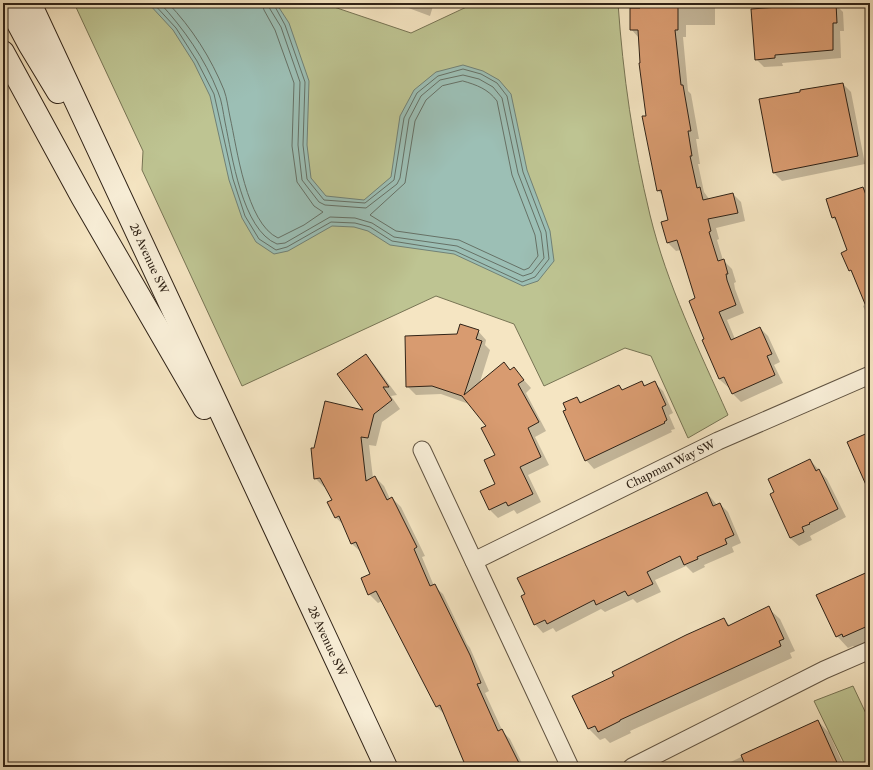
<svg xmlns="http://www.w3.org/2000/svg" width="873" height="770" font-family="'Libre Caslon Text',serif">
	<rect width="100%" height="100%" fill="#f5e5c2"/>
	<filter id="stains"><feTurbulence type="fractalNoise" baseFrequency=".005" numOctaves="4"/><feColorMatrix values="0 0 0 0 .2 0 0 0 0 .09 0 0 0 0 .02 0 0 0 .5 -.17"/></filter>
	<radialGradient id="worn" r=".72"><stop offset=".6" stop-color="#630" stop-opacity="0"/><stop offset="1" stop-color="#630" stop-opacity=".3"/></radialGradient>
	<!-- green -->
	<path fill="#bec492" stroke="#777454" d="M74,3H332L334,7L411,33L475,3H618C623,75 633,145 650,215C667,285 699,350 728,415L688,438L651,356L625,348L544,386L514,324L436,296L242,386L142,170L143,151Z
		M853,686L870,722V767H846L814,701Z"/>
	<!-- water -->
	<path fill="#9cbfb5" stroke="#718176" d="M148,3H276L289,23L309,81L307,145L311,178L326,196L364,200L391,177L400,116L414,90L436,72L463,65L483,71L499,80L511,94L527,170L550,231L554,261L538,281L523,286L454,254L390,245L368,231L354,227L332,226L288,251L274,254L256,242L242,218L229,180L210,96L194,63L173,30Z"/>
	<!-- shadow -->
	<path fill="#0003" d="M395,3H434L430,16Z
		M455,3H469L459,7Z
		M637,3H711L715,7V25H686V37H683L688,91L691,94L699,139H696L700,164H698L704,192L709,199L733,194L741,202L745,221L716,228L719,239L717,240L723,260L732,269L736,282L734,283L735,289L744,313L727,320L735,339L760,328L768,336L780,362L774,365L783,383L741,402L733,394L729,386L728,387L719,379L703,341L705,340L696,299L681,250L676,251L668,243L669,221L663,196L658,190L647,117L639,38L631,29Z
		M753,3H839V8L843,12L844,31H840L841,58L782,63L783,66L764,67L756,59Z
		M843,84L851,92L865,164L782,181L774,173L760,100Z
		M863,188L870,195V322L863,306L866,304L843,253L848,251L838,223L833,218Z
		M478,331L486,340L485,345L490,350L479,385L504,364L511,371L514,369L531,388L526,393L546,431L535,437L549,465L528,475L541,502L517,514L514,510L498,518L490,510L481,492L497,484V455L488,426L469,404L441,394L416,395L407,386L458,335Z
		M365,355L374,364L397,395L391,396L400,409L382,422L376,446L369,445L373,478L375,477L384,486L390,499L392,498L401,507L425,556L422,557L434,586L443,594L467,644L470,648L489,691L485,693L503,732L510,739L524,767H467L445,715L437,707L382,601L378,603L369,594L372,574L361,552L352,544L344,525L336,518L329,503L333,500L326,487H324L315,478V449L365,412Z
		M642,382L646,386L654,382L663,391L673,413L669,415L675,429L671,430L672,432L594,469L586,460L567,410L577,398L582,403L619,386L623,390Z
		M810,460L827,479L846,517L810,536L812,540L799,546L790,538L771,495L776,492Z
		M707,493L717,505L720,504L728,512L741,543L732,547L734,552L704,565L705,567L693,573L686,566L655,580L661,592L637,603L633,599L605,612L601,609L556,632L553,628L543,633L535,624Z
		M870,571V642L856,648L853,646L848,648L837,636Z
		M768,608L780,619L795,651L790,653L792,658L630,731L631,733L610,743L605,738L600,740L589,729L615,677L724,619L730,626Z
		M818,721L829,733L844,767H720Z"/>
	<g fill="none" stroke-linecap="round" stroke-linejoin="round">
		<!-- shore -->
		<path stroke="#667166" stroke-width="1" d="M153,3L176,28L197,61L214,94L233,179L245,216L259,239L276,250L287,247L331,222L355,223L370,227L392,241L455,251L522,282L535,277L549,259L546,232L523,172L507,96L497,83L481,74L463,69L438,76L417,93L404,118L394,180L365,203L324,200L307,179L303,145L305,82L285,25L273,3
			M160,3C184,29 205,59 218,92C222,101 223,112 225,122C232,155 242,230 277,244L285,243L330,217L355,218L372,223L394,237L457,246L523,276L532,273L544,258L541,233L518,173L502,98L493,87L479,79L463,75L440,80L421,96L409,119L400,178L397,184L366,208L325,205L319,202L302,180L298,145L300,82L281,27L270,9L268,3
			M168,3C192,28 211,58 224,90C227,98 228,108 230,117C237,148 246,223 278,238L304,225L323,212L314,206L297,182L292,146L294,83L275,30L264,10L262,3
			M463,81C477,85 488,89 497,101L512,175L535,235L538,256L529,268L524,270L459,240L396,231L370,215L405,183L415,121L426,100L442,86Z"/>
	</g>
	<!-- building -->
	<path fill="#d89b70" stroke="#302317" d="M640,3H678V30H675L681,85H683L691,131H688L692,156H690L697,188L700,187L703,200L733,193L738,213L708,219L711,231L709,232L718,261L724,259L728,274H726L727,280L736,305L719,312L731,340L760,327L772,354L767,356L775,375L732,394L724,377L719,379L702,340L704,339L689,301L695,298L677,240L667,243L661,222L668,220L661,190L657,191L642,116H646L639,63H640L638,30H630V8H640Z
		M836,3L837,23H833V50L775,55V58L755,60L751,9L793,6V4Z
		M843,83L858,156L773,173L759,99L800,92V90Z
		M863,187L866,195L870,194V316L851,270L849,271L841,253L847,250L835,217L832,218L826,199Z
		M460,324L479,330L476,339L482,341L464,395L504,362L510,370L514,367L524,380L518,384L539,422L528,428L541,457L520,467L533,494L508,506L506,502L489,510L480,491L495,484L484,460L495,455L481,428L486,426L462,396L432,386L406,387L405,336L457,334Z
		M366,354L389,387H383L392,400L374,414L368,438L361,437L366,481L375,476L387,500L392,497L417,547L414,549L430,586L435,584L470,655L481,683L477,684L498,731L502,729L521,767H466L440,705L436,707L376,591L368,595L361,578L370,574L356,542L351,544L339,516L335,518L327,502L332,500L320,478L314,479L311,448H314L325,401L363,410L337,374Z
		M642,381L644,386L655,381L666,405L662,407L667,420L664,422L665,423L585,461L563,411L566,410L563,403L577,397L580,403L619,385L622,390Z
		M870,432V494L847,442Z
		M810,459L816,471L819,469L838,509L809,523L810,524L802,527L804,532L790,538L770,494L774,492L768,479Z
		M707,492L713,506L720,503L734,535L725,539L727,544L697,557L698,559L684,565L680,556L647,572L653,584L628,596L625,591L596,605L594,600L547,624L545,620L534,625L521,596L525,594L517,578Z
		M870,571V625L843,637L842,634L836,637L816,595Z
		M769,606L784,639L779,641L781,646L620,720V721L598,732L595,726L588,729L572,696L614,676L612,672L686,635L724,618L728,626Z
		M818,720L839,767H746L741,755Z"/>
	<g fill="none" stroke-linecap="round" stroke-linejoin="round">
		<defs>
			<g id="minor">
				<path d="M422,450L570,767"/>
				<path id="s1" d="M474,561L718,441L870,375"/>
				<path d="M632,767L824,670L870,650"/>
			</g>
			<g id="secondary">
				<path d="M7,3L29,44L58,92"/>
				<path id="s2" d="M30,3L386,767"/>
				<path d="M3,52L82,197L204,408"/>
			</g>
		</defs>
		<!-- minor casing -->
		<use href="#minor" stroke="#615442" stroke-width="19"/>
		<!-- secondary casing -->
		<use href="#secondary" stroke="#302317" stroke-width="24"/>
		<!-- minor -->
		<use href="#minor" stroke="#f8eed7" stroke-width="17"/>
		<!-- secondary -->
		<use href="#secondary" stroke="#f8eed7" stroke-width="22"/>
	</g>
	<g text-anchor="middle" stroke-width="4" stroke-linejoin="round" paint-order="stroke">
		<!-- street labels -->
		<g font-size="11" fill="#302317" stroke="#f8eed7">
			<text dy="4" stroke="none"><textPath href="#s2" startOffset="282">28 Avenue SW</textPath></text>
			<text dy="4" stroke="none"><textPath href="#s1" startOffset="219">Chapman Way SW</textPath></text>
			<text dy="4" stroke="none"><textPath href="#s2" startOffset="704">28 Avenue SW</textPath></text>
		</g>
	</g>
	<!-- margin -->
	<rect width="873" height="770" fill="none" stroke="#f5e5c2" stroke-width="16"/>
	<rect x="4" y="4" width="865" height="762" fill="none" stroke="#302317" stroke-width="2"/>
	<rect x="8" y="8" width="857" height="754" fill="none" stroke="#302317"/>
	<rect width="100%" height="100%" filter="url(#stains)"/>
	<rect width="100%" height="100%" fill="url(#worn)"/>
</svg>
